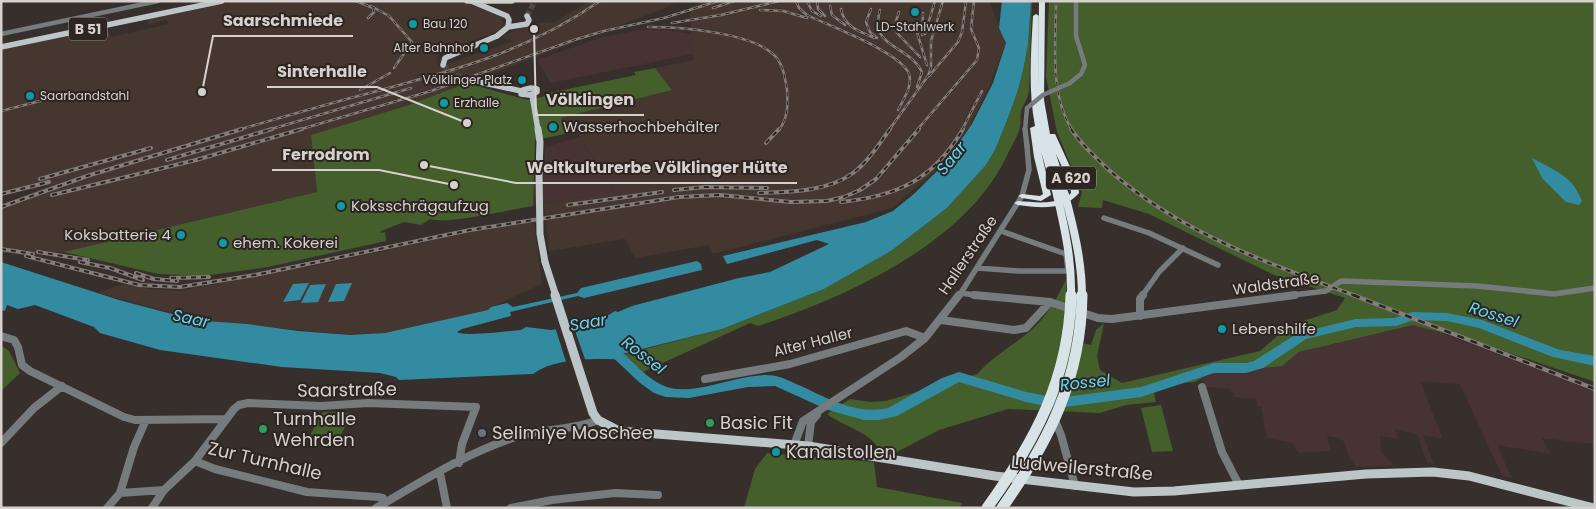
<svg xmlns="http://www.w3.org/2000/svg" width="1596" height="509" font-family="Poppins,sans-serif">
	<rect width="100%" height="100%" fill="#372f2b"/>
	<!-- commercial -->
	<path fill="#473234" d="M640,30H666L691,34L693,54L551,83L537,60L599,38Z
		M580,137L615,191L533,206V180L544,178L545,147Z
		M1417,324L1595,391V448L1592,444L1542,438L1551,454L1497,445L1512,478L1502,476L1460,384L1420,381L1443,439L1423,435L1434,464L1427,463L1417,434L1395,429L1398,439L1380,436L1381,451L1393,465L1356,467L1348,454L1345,443L1339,438L1327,436L1331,451L1298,453L1293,443L1267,438L1261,406H1257L1256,399L1235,397L1230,389L1205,387L1202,378L1209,374L1282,366L1299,352Z"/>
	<!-- built -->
	<path fill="#453630" d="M231,1H458L495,12L502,17L503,26L498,31L442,52L436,58L439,67L513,41L501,37L530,24L555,22L590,1H678L663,9L409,105L311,135L317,192L64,252L1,253V205L53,184L1,196V50L100,29L101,34L109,32L111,37L169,24L167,20L148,25L147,19Z
		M704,1H989L1006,43L988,89L970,126L938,168L893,208L713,254L709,245L635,258L625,239L549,251L544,204L615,191L577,132L565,134L561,118L672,90L655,68L693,60L689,7Z
		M534,222L542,284L491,307L488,310L385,333L350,335L205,321L97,293L123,284L150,289L178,291L333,262L466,233Z"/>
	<!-- green -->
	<path fill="#445f2b" d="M1031,1H1032L1029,91C1028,99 1023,104 1021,112C1020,117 1021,122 1020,127C1018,135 1013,144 1009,151C970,242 847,297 758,326L750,323L643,372L622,355L722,329L824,289L891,251L947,208L986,165L995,150L1008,118L1018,90L1024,66L1028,44Z
		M1049,1H1595V382L1481,343L1413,325L1299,352L1282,366L1209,374L1195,382L1160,385L1153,389L1156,402L1126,405L1100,413L1008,409L939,430L893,454L880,451C870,431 844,427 827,414L850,399L870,402L886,401L977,374C992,357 1012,346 1029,332C1047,317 1057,298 1067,278L1063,339L1091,345L1096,330L1104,323L1097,356L1100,370L1122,383L1260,351L1283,331L1306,320L1337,310L1345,298L1274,275L1149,214L1103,200L1102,208L1078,207L1082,192L1057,132L1046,77Z
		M655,68L672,90L561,118L565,134L535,140L533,206C512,209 446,225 430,219L421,225L404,222L381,231V233L385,232L386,241L268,267L203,276L158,274L64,252L317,192L311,135L409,105L467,83L527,100L542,97L549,93L636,75L634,72Z
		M1,345L9,351L20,373L1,391Z
		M1161,405L1173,451L1152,452L1141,408Z
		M323,412H324L353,413L340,436L310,435Z
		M767,453L874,462L877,487L962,503L960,508H744L755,469Z"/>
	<!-- water -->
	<path fill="#338ba2" d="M1002,1H1031L1028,44L1024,66L1018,90L1008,118L995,150L986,165L947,208L891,251L824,289L722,329L622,354L626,360C600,358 555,357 533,374L399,380L396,377L380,373L282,367L160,350L100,333L94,327L35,305L18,309L7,305L5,311L1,310V262L119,300L168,313L205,321L247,324L298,331L350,335L385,333L488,310L491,307L507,303L513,307L577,293L581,288L697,261L701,264L702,270L584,298L578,296L510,312L511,316L462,329L457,332C465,337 508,331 521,330L526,327L551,330L594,324L615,311L618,312L632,306L739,278L770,272L829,244L817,240L727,264L723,256L866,222L893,211L915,193L945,163L972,124L993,83L1006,43L999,28Z
		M1532,158C1555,171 1572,175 1582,201L1579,205L1566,202L1542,178Z
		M309,283L300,300L283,302L293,284Z
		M352,283L344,301L328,302L336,284Z
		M326,284L318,302L301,303L310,285Z"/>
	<!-- pier -->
	<path fill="#372f2b" d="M573,325L586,362L567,365L555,327Z"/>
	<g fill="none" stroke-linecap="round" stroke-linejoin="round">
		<!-- river -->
		<path fill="#338ba2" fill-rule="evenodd" d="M1412,312L1447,313L1482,320L1560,350L1595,356V366L1553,357L1479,328L1447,321L1413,320L1396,326L1356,327L1306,339L1263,368L1246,373H1214L1141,397L1057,408L1026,402L959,382L897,416L879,420H864L828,410L775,386L748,387L689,398L666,397L654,393L640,383L605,350L606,347H616C631,359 647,380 667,387C698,397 743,370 776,376C785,378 793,383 801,386C828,399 858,415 888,408L942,378L959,372L1026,392L1057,398L1141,387L1214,363H1246L1254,361L1298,333L1356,319L1395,318Z"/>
		<!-- major-tunnel -->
		<path stroke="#4f4743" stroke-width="5.5" stroke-dasharray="5.5 2.5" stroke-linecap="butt" d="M527,16L535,1
			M443,65L456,75L475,81"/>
		<!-- minor-far2 -->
		<path stroke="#767b7d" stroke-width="4.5" d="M1,34L158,1
			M1070,83L1081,74L1085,65L1076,36V1"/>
		<!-- minor-far1 -->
		<path stroke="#767b7d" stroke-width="5.5" d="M1104,218L1149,233L1218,265
			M977,268L1019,271H1068L1066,254L1001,231
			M961,293L981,296
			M959,296L1022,196L1029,170L1027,146
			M1142,296L1159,272L1183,248
			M1285,296L1326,291L1341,281L1477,286L1554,294L1595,288"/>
		<!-- minor -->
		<path stroke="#767b7d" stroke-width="8" d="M974,295L1050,302L1098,318L1112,319L1295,295
			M1140,316V299L1143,295
			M941,320L1014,330L1026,328L1050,302
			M1,336L14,340L18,347L22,365L30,371L124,417L135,420L225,419
			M658,366L660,368
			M705,379L790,364L906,331L925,338
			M1202,387L1222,452L1239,485
			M1054,418L1061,435L1075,486
			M1,443L34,408L62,386
			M794,445L803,421L901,357L925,338L959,295
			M808,446L811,422L817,415
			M195,461L215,469L307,492L378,497L383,498L385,503
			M440,473L447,508
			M120,493L134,447L146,420
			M107,508L120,493L164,490
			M152,508L164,490L195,461L234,409L239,405L248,403L321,406L368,403L476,407L462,444L459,463
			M376,508C421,482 466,453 516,437C543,428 571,431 598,420
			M511,508L552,500L615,493L658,495"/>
		<!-- major-far2 -->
		<path stroke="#bcc6c8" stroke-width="5.5" d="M471,1L507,16L509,20L508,27
			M1,47L222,1
			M443,65L445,58L497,36L508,27L527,24L529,20L527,16
			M475,81L521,91
			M531,88L537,89V92L529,95L521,94L523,90Z
			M532,95L538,130"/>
		<!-- major-far1 -->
		<path stroke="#bcc6c8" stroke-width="7" d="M538,129L540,142L539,172
			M545,262L556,296"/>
		<!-- major -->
		<path stroke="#bcc6c8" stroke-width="9" d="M555,295L593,413L598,420L619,431L808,446L995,476L1134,492L1174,491L1366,474L1433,472L1469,476L1594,508"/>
		<!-- highway -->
		<path fill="#d7e3e6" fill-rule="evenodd" d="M1039,1H1045L1044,100L1050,134H1055L1056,136L1078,184L1079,193C1064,211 1039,208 1018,205L1014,203L1018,201C1034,202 1051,205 1066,197L1061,195L1057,197L1053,195L1041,151L1051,195L1041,201L1022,198L1018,196L1022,194L1040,196L1043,194L1034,157L1030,128L1035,126C1028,89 1031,53 1033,16L1036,14L1039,16L1038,95ZM1056,154L1070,184L1071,193L1069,195Z"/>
		<defs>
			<path id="rail-far2" d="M356,1L373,8L374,12L368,18
				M796,1L799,8L807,15C829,26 901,52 909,74C913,86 903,100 898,110
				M807,1L812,11L821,16
				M817,1L818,9L825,16
				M1056,1C1056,43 1049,93 1072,130
				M371,6L389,16L412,42L394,68
				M830,6L832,15L845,25
				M713,8L734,1
				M841,9C844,27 860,32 875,38
				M871,9L866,22L870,32L877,38
				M760,10L783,11L807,18
				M880,10C869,49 907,43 922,72L917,87
				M899,12L896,21L897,33L920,57
				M672,23L721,15L779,1
				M915,26L927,65
				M648,27C680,27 750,32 774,55C783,63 785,78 787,90C788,105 788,118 779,130
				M925,34L935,1
				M922,35L923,13
				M929,76L958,42L962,32L966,1
				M360,90L390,73
				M1,111L48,99
				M238,130C280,118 323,105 366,94C452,71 525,53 600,1
				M268,130L411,88
				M298,130L431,91L574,40L604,31L664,18L718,1
				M889,130L928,76L931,67V41L943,1
				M917,130L977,60L979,48L971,29L974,1
				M962,130L982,91"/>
			<path id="rail-far1" d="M1071,129C1082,145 1096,158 1110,171C1181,233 1269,264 1356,296
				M766,143L779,129
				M167,160L272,129
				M40,179L151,148
				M674,190L705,187L767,188
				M759,193C789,192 827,192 853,173C868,162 879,144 890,129
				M1,194L49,182
				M52,195L196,160L302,129
				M841,202C898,196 933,180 963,129
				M568,205L662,192
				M1,207L87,176L242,129
				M1,249L33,254
				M38,252L88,260
				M26,256L139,285L180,287L255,275L470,230L679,197L720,195L791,202L827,201L844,197L860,190L876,179L919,129
				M80,262L110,268L143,280
				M136,273L154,279L177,281
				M171,278L209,277"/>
			<path id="rail" d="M1353,295L1595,389"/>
		</defs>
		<!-- rail-far2 casing -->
		<use href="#rail-far2" stroke="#847d7a" stroke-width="2.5"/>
		<!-- rail-far1 casing -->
		<use href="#rail-far1" stroke="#847d7a" stroke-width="4"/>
		<!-- rail casing -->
		<use href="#rail" stroke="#847d7a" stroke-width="4.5"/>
		<!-- rail-far2 -->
		<use href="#rail-far2" stroke="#2d2521" stroke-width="1" stroke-dasharray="4.5" stroke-linecap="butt"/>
		<!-- rail-far1 -->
		<use href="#rail-far1" stroke="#2d2521" stroke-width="2" stroke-dasharray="5" stroke-linecap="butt"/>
		<!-- rail -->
		<use href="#rail" stroke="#2d2521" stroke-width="2.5" stroke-dasharray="7" stroke-linecap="butt"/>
		<!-- minor-bridge-far1 -->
		<path stroke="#767b7d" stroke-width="4.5" d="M1025,130L1027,108L1043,95L1070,83"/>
		<!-- minor-bridge -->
		<path stroke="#767b7d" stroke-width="5.5" d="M1025,129L1027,146"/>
		<!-- major-bridge-far1 -->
		<path stroke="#bcc6c8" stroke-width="5.5" d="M467,1H512"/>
		<!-- major-bridge -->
		<path stroke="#bcc6c8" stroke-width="7" d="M539,172L540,234L545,262"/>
		<!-- highway-bridge-far1 -->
		<path stroke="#d7e3e6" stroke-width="8" d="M1057,195C1065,229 1072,262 1071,296
			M1065,195C1074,229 1082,262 1082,296"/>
		<!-- highway-bridge -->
		<path stroke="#d7e3e6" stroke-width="11" d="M987,508C1035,441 1069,379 1071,295
			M1002,508C1049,441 1081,379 1082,295"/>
	</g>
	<!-- markers -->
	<g fill="#0f9aa8" stroke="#2d2521" stroke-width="2">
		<circle cx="915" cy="12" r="5"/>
		<circle cx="413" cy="24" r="5"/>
		<circle cx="484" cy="48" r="5"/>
		<circle cx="522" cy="80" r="5"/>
		<circle cx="30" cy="96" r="5"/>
		<circle cx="444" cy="103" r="5"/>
		<circle cx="553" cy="127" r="5"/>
		<circle cx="341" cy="206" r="5"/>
		<circle cx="181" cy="235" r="5"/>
		<circle cx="223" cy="243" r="5"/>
		<circle cx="1222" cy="329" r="5"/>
		<circle cx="776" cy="452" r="5"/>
	</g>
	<g fill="#2e9e5b" stroke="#2d2521" stroke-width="2">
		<circle cx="710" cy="423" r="5"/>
		<circle cx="263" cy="429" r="5"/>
	</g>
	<circle fill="#6b7280" stroke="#2d2521" stroke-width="2" cx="482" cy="433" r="5"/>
	<g text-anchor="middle" stroke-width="4" stroke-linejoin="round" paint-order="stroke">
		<!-- far-poi labels -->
		<g font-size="12" fill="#d6d1ce" stroke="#2d2521" text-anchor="start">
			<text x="423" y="28">Bau 120</text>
			<text x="915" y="31" text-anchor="middle">LD-Stahlwerk</text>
			<text x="474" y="52" text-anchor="end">Alter Bahnhof</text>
			<text x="512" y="84" text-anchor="end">Völklinger Platz</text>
			<text x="40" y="100">Saarbandstahl</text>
			<text x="454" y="107">Erzhalle</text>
		</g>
		<!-- shield labels -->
		<g fill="#2d2521" stroke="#a39d9a" stroke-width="1">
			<rect x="69" y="17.5" width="38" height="23" rx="4"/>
			<rect x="1046" y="166.5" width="50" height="23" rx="4"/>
		</g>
		<g font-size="14" font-weight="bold" fill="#d6d1ce">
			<text x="88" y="34">B 51</text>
			<text x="1071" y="183">A 620</text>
		</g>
		<!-- poi labels -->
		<g font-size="15" fill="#d6d1ce" stroke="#2d2521" text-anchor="start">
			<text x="563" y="132">Wasserhochbehälter</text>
			<text x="351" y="211">Koksschrägaufzug</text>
			<text x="171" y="240" text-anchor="end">Koksbatterie 4</text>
			<text x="233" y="248">ehem. Kokerei</text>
			<text x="1232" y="334">Lebenshilfe</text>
		</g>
		<!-- street labels -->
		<g font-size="15" fill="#d6d1ce" stroke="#2d2521">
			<text transform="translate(968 255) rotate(-56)" y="5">Hallerstraße</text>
			<text transform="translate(1276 284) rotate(-8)" y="5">Waldstraße</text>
			<text transform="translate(813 342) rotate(-14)" y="5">Alter Haller</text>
		</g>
		<!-- water labels -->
		<g font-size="16" font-style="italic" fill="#63d7f7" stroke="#2d2521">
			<text transform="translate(951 158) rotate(-51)" y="6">Saar</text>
			<text transform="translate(1494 314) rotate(18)" y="6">Rossel</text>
			<text transform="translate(191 318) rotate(12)" y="6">Saar</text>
			<text transform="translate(588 322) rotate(-10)" y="6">Saar</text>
			<text transform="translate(644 355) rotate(38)" y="6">Rossel</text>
			<text transform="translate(1085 382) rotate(-6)" y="6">Rossel</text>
		</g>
		<!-- near-street labels -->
		<g font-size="18" fill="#d6d1ce" stroke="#2d2521">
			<text transform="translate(347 390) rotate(-1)" y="6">Saarstraße</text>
			<text transform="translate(265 461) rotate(13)" y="6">Zur Turnhalle</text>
			<text transform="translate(1082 468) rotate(5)" y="6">Ludweilerstraße</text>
		</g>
		<!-- near-poi labels -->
		<g font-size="18" fill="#d6d1ce" stroke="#2d2521" text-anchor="start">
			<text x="273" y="425">Turnhalle<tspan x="273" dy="21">Wehrden</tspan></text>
			<text x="720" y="429">Basic Fit</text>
			<text x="492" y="439">Selimiye Moschee</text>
			<text x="786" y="458">Kanalstollen</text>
		</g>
	</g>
	<!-- callouts -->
	<path fill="none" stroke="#d6d1ce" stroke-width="2" d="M202 92L213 36H353M467 123L377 87H267M534 29L536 115H644M454 185L379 170H272M424 165L516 183H797"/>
	<g fill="#d6d1ce" stroke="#2d2521" stroke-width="2">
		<circle cx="202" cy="92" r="5"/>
		<circle cx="467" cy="123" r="5"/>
		<circle cx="534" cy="29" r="5"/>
		<circle cx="454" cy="185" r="5"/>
		<circle cx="424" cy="165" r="5"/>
	</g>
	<g font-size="16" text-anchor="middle" font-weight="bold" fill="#d6d1ce" stroke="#2d2521" stroke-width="4" stroke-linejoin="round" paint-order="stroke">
		<text x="283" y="26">Saarschmiede</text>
		<text x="322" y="77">Sinterhalle</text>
		<text x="590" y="105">Völklingen</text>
		<text x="326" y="160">Ferrodrom</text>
		<text x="657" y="173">Weltkulturerbe Völklinger Hütte</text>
	</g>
	<!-- border -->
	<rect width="1596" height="509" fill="none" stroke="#d6d1ce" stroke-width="5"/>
</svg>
